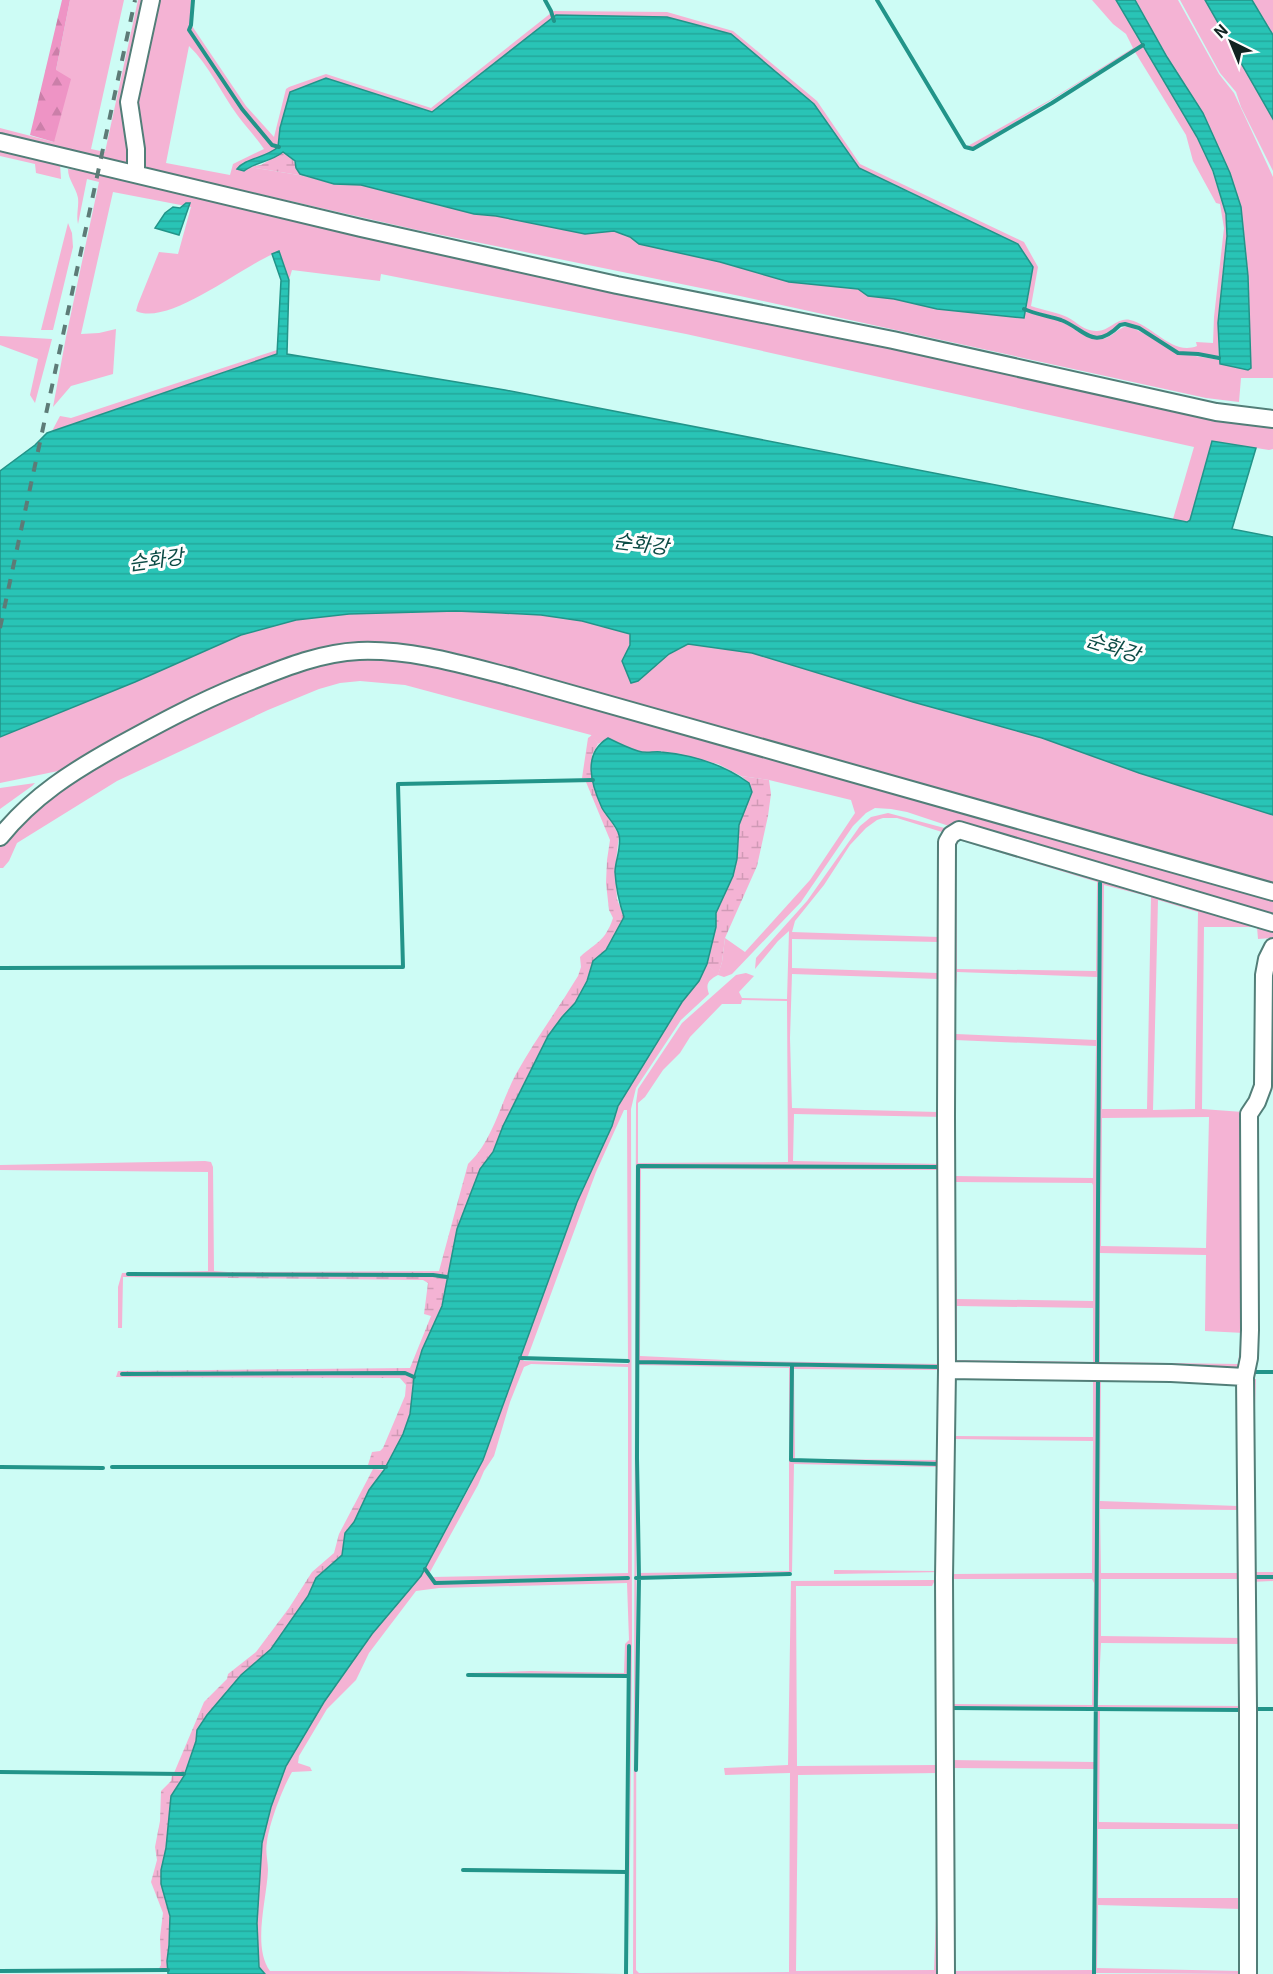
<svg xmlns="http://www.w3.org/2000/svg" width="1273" height="1974" font-family="Georgia,'Noto Sans KR',serif">
	<defs>
		<pattern id="forest-firs" width="22" height="20" patternUnits="userSpaceOnUse" patternTransform="scale(1.5)"><rect width="22" height="20" fill="#ee94c5"/><path d="M5 1l3.5 6h-7zM16 11l3.5 6h-7z" fill="#cb7fa9"/></pattern>
		<pattern id="wetland-marsh" width="20" height="14" patternUnits="userSpaceOnUse" patternTransform="scale(1.5)"><rect width="20" height="14" fill="#f4b3d4"/><path d="M1 5h8M5 5V1M11 12h8M15 12V8" fill="none" stroke="#d09ab6"/></pattern>
		<pattern id="water-rules" width="6" height="5" patternUnits="userSpaceOnUse" patternTransform="scale(1.5)"><rect width="6" height="5" fill="#29c4b6"/><path d="M0 2.5h6" fill="none" stroke="#24a89c"/></pattern>
	</defs>
	<rect width="100%" height="100%" fill="#cdfcf5"/>
	<!-- grass -->
	<path fill="#f4b3d4" fill-rule="evenodd" d="M70,0H124L91,149L105,152L138,0H150L127,103L131,161L126,163L0,137V128L54,142L56,70Z
		M154,0H191L190,25L188,30L241,109L272,146L277,148L265,156L242,163L244,171L249,167L305,176L333,184L361,185L474,214L496,216L585,234L614,231L630,237L639,244L720,262L789,282L858,289L868,296L894,299L937,309L1024,318L1025,312C1037,314 1051,316 1062,322C1075,328 1084,339 1100,339C1112,339 1117,327 1129,326L1151,337L1177,353L1220,360V364L1251,368L1248,276L1241,207L1230,173L1203,113L1167,57L1135,0H1178L1219,74L1234,93L1273,177V378H1241L1239,402L1206,398L740,296L417,230L146,168L143,166L134,94ZM189,46C209,65 221,93 238,116C246,127 256,137 264,149L233,164L230,175L166,163Z
		M1092,0H1116L1142,44L975,147H966L1050,100L1133,48L1126,34L1113,24Z
		M1180,0H1205L1255,84L1273,119V171L1241,107L1236,92L1220,73Z
		M1252,0H1273V35Z
		M553,11L667,12L733,31L817,101L860,164L1024,242L1038,267L1031,306C1043,310 1056,312 1067,317C1077,322 1084,331 1096,331C1109,332 1117,317 1130,320C1153,325 1172,356 1197,346L1196,342L1213,343L1214,317L1224,228L1220,204L1216,203L1193,161L1186,135L1135,52L1144,46L1188,121L1208,158L1226,214L1227,236L1219,308L1218,337L1219,357L1178,352L1139,327L1125,323L1119,324C1093,349 1088,331 1064,320C1052,315 1038,312 1026,310L1033,267L1018,244L896,185L873,176L859,168L852,160L556,15L554,17Z
		M551,13L552,18L432,112L326,78L280,128L278,145L273,144L243,108L190,30L192,26L246,106L274,137L286,89L289,87L326,74L431,108Z
		M0,151L60,164L61,179L36,173L35,164L0,156Z
		M68,169L92,172L1273,423V449L1269,450L1212,441L1190,520L1187,522L1173,519L1194,447L686,334L381,274L380,281L292,270L289,280L278,252C244,264 170,327 136,311L138,304L159,252L178,254L191,207L113,192L81,334L99,333L116,329L113,374L71,386L53,407L66,337L99,182L87,179L78,224C76,215 79,207 78,198C76,187 68,180 68,169Z
		M68,223L72,233L73,247L53,330H41Z
		M0,336L52,339L35,403L30,395L38,359L0,345Z
		M277,350V354L52,431L60,416L71,418Z
		M456,611L541,615L583,621L630,634V645L622,661L655,666L669,654L688,644L752,653L913,702L1042,738L1139,773L1273,815V889L533,679L336,649L126,732L91,751L63,770L0,783V737L135,682L241,635L296,620L349,614Z
		M335,658L427,660L1273,896V921L958,829L907,812L891,809L875,808L866,813L853,826L801,902L732,974L724,977L718,975C709,980 705,983 709,994L681,1020L636,1088L631,1109L632,1645L629,1974L630,1646L628,1644L627,1646V1675L467,1673L531,1671L624,1673L625,1644L629,1640L627,1583L439,1588L416,1591L369,1653L356,1680L327,1709L299,1756L298,1763L310,1767L312,1771L292,1772C283,1787 269,1824 267,1842C265,1851 268,1861 268,1870C267,1899 252,1946 270,1971H460L625,1974H265L259,1967L257,1923L262,1843L271,1807L286,1766L324,1702L372,1634L421,1576L468,1490L483,1460L577,1202L612,1126L618,1106L682,1002L699,981L707,964L718,974L722,962L725,938L745,952L810,880L855,813L851,800L769,780L741,776L718,764L658,751L647,753L637,751L608,738L598,744L591,735L405,685L360,681L340,683L319,689L268,710L117,781L17,843L9,861L3,868H0V843L47,795L190,712ZM624,1110H627L628,1364L524,1361L521,1358L528,1356L596,1172ZM531,1364L628,1367V1573L433,1577L435,1581L627,1576L628,1578L627,1580L435,1584L426,1570L430,1572L478,1485L484,1471L494,1456L510,1402L524,1367Z
		M35,783L32,786L0,809V788Z
		M888,813L952,830L947,833L945,839V974L940,972L939,942L792,939V968L938,973V979L792,974L790,1038L792,1108L937,1112L938,988L940,982H944V1117L794,1114L793,1161L942,1164V1138H944V1182L940,1181L938,1170L641,1169L640,1356L747,1361L940,1364L941,1332H945L944,1382L938,1379L937,1370L794,1369L795,1459L937,1460L939,1388L944,1389L943,1572L834,1574V1570L939,1571L937,1565L938,1467L794,1464L792,1572L640,1576L639,1573L789,1571V1368L639,1365V1363L791,1367V1462L939,1465L940,1464L792,1460V1366L942,1367L639,1361L637,1165L636,1970L639,1973L789,1972L790,1773L725,1775L724,1768L788,1765L791,1581L930,1580H935L932,1586H796L797,1766L936,1765L938,1585L939,1581L943,1582L941,1974H633L636,1103L638,1089L682,1023L736,975L746,973L754,976L739,992L742,998L787,999L789,931L778,941L755,969L756,958L807,901L860,826L871,817ZM883,818H897L942,832L939,839V937L792,932L795,921L824,885L850,845L866,828L877,820ZM742,1000L787,1001L788,1162L638,1163V1103L645,1097L663,1070L680,1053L690,1037L722,1004H741ZM665,1165L939,1167L665,1166ZM937,1773V1892L934,1970L796,1971L798,1775Z
		M954,837L1273,924V938L1258,939L1257,927H1204L1202,1109L1243,1112L1244,1333L1205,1331L1206,1255L1100,1253V1362L1238,1364L1241,1335H1246L1242,1372L955,1369L952,1193L955,1194L957,1299L1093,1301V1185L1092,1183L955,1182L954,1188L953,1083L955,1176L1093,1178L1096,1046L955,1040V1071L953,1073L955,1015L956,1034L1096,1040L1097,977L957,972L955,1009L953,1010ZM959,840L1097,882L1096,971L957,969L956,848ZM1100,882L1098,1366L1096,1367L1099,883ZM1104,885L1151,897L1147,1109H1102ZM1158,900L1198,912L1195,1109L1153,1110ZM1209,1117L1206,1248L1101,1246L1102,1118ZM957,1306L1093,1308V1362L957,1360Z
		M205,1161L211,1162L213,1167L214,1271L228,1272V1278L123,1277L122,1328H118V1287L122,1273L208,1271V1172L0,1170V1165Z
		M1097,1373L1215,1376L1220,1379L1101,1375L1100,1501L1238,1506L1240,1505L1241,1472L1244,1470V1510L1100,1509L1101,1573H1238L1239,1518H1243V1579H1101V1636L1242,1638V1584H1244L1245,1694H1244L1242,1644L1101,1643L1098,1705L1242,1706L1243,1700H1245V1860L1243,1857L1242,1829H1098V1898H1242V1870L1245,1868L1244,1957L1241,1952V1909L1098,1905L1097,1968L1239,1971L1244,1966L1242,1974L1094,1973L1097,1710H1100L1099,1822L1243,1824L1241,1709L1097,1707Z
		M1093,1376H1097L1095,1707L948,1708L950,1710L951,1760L1094,1762V1769L951,1768L952,1971L1092,1970V1974H949L947,1968V1621L951,1623V1704L1092,1705L1094,1583L1092,1579H953L950,1611L947,1613L950,1576L948,1530L953,1529L954,1574L1092,1573L1093,1441L955,1439L954,1520L948,1522L950,1382L951,1378H954L955,1436L1093,1437Z
		M1254,1379H1256L1253,1458L1251,1460L1250,1572H1273V1576L1249,1577L1273,1578V1581L1250,1582L1251,1678H1249L1248,1407L1250,1382Z"/>
	<!-- forest -->
	<path fill="url(#forest-firs)" d="M62,0H70L56,70L71,79L54,142L30,135Z"/>
	<!-- wetland -->
	<path fill="url(#wetland-marsh)" d="M283,152C293,158 296,163 300,174L305,176L249,167L261,165Z
		M592,735L598,744L592,755L593,778H582L588,738Z
		M741,776L769,780L771,794L768,816L757,866L725,938L722,962L718,975L707,964L715,928L716,913L733,876L737,859L739,825L741,816L747,806L749,783Z
		M586,782H593L603,808L619,835L615,870L617,899L624,917L606,950L593,961L587,981L575,1003L562,1017L522,1087L493,1152L480,1169L457,1229L442,1307L422,1350L414,1377L410,1414L403,1434L387,1465H368L372,1452L380,1451L383,1448L405,1396L406,1385L400,1378L116,1377L118,1371L410,1368L431,1316L424,1314L428,1283L423,1280L228,1278V1272L439,1271L468,1164C493,1141 500,1104 516,1074C535,1040 558,1009 578,976L581,967L580,957C596,942 605,942 613,918L609,910L606,883L607,860L610,840Z
		M373,1469L384,1470L369,1490L354,1522L345,1533L342,1555L316,1578L308,1596L271,1649L241,1675L207,1715L197,1730L196,1741L184,1773H174L204,1702L227,1679L228,1674L256,1652L289,1608L312,1572L334,1553L339,1534Z
		M172,1775L184,1776L171,1796L166,1848L161,1870V1884L170,1916L167,1969L158,1970L161,1965L160,1937L163,1913L151,1882L157,1860L155,1847L160,1821L161,1791L171,1781Z"/>
	<!-- water -->
	<path fill="url(#water-rules)" stroke="#229489" stroke-width="1.5" d="M1116,0H1135L1167,57L1203,113L1230,173L1241,207L1248,276L1251,368L1248,370L1220,364L1218,323L1227,236L1226,214L1213,171L1197,137Z
		M1205,0H1252L1273,35V119Z
		M556,15L667,17L731,34L814,104L859,168L1018,244L1033,267L1024,318L937,309L894,299L868,296L858,289L789,282L720,262L639,244L630,237L614,231L585,234L496,216L474,214L361,185L334,184L300,174L296,168L295,161L283,152C271,162 255,162 244,171L237,169C245,158 266,158 278,147L280,128L290,92L326,78L432,112Z
		M186,203H190L179,235L155,228L165,213L173,207L180,208Z
		M279,251L289,280L287,354L505,390L1187,522L1190,520L1212,441L1256,448L1232,529L1273,537V815L1139,773L1042,738L913,702L752,653L688,644L669,654L638,681L631,683L622,661L630,645V634L582,621L541,615L502,613L456,611L349,614L296,620L241,635L135,682L0,737V471L35,445L47,433L277,354L281,280L272,254Z
		M608,738C618,743 628,748 638,751C646,754 653,751 661,752C693,755 723,764 749,783L752,792L739,825L737,859L733,876L716,913V927L707,964L699,981L682,1002L618,1106L612,1126L577,1202L483,1460L421,1576L372,1634L324,1702L286,1766L271,1807L262,1843L257,1923L259,1967L265,1974H168L167,1961L169,1945L170,1916L161,1884V1870L166,1848L171,1796L184,1776L196,1741L197,1730L207,1715L241,1675L271,1649L308,1596L316,1578L342,1555L345,1533L354,1522L369,1490L384,1470L403,1434L410,1414L414,1377L422,1350L442,1306L457,1229L480,1169L493,1152L503,1126L548,1036L562,1017L575,1003L587,981L593,961L606,950L624,917C619,902 616,888 615,872C615,861 622,847 619,835C617,826 607,817 602,808C591,784 582,754 608,738Z"/>
	<g fill="none" stroke-linecap="round" stroke-linejoin="round">
		<!-- stream -->
		<path stroke="#229489" stroke-width="4" d="M193,0L191,25L189,30L242,109L272,145L279,147
			M545,0L551,11L554,21
			M877,0L965,147L973,149L1052,103L1143,45
			M1024,309C1035,314 1049,316 1061,320C1085,329 1093,352 1120,325L1125,324L1139,328L1178,353L1198,354L1219,358
			M0,968L403,967L398,784L593,780
			M128,1274L433,1275L447,1277
			M520,1358L628,1361
			M638,1362L941,1367
			M792,1365L791,1460L940,1464
			M1097,1368L1100,883
			M1255,1372H1273
			M122,1374L405,1373L414,1377
			M0,1467L103,1468
			M112,1467H386
			M425,1569L435,1583L628,1578
			M1250,1577H1273
			M636,1578L790,1574
			M468,1675L628,1676
			M950,1708L1242,1710
			M1253,1709H1273
			M636,1770L639,1578L637,1458L638,1166L939,1167
			M0,1772L184,1774
			M463,1870L627,1872
			M0,1971L168,1970
			M626,1974L629,1646
			M1094,1974L1098,1378"/>
		<defs>
			<path id="minor" d="M0,142L361,228L617,285L893,340L1216,412L1273,419
				M136,174V149L129,102L151,0
				M0,837C33,796 73,771 118,746C160,723 197,703 241,685C279,670 317,653 359,651C412,649 464,665 515,678L1273,892
				M947,1370L1171,1373L1245,1377
				M946,1974L944,1578L947,1370L946,1117L947,842L951,835L959,830L1273,923
				M1248,1974V1709L1245,1377L1249,1358L1250,1330L1249,1114L1257,1102L1263,1086L1264,975L1267,959L1273,947"/>
		</defs>
		<!-- minor casing -->
		<use href="#minor" stroke="#527e78" stroke-width="20"/>
		<!-- minor -->
		<use href="#minor" stroke="#fff" stroke-width="16"/>
		<!-- rail -->
		<path stroke="#5d7b77" stroke-width="4" stroke-dasharray="10 10" stroke-linecap="butt" d="M0,628L135,0"/>
	</g>
	<g text-anchor="middle" stroke-width="6" stroke-linejoin="round" paint-order="stroke">
		<!-- water labels -->
		<g font-size="20" font-style="italic" fill="#0b4b45" stroke="#fefefe">
			<text transform="translate(641 544) rotate(7)" y="7">순화강</text>
			<text transform="translate(156 560) rotate(-8)" y="7">순화강</text>
			<text transform="translate(1113 647) rotate(18)" y="7">순화강</text>
		</g>
	</g>
	<!-- north arrow -->
	<g transform="translate(1231 42) rotate(317)" stroke="#fefefe" stroke-width="4.5" paint-order="stroke">
	<path d="M0-4.5L10 22L0 15L-10 22Z" fill="#112321"/>
	<text y="-9" font-size="16" font-weight="bold" text-anchor="middle" fill="#112321">N</text>
	</g>
</svg>
